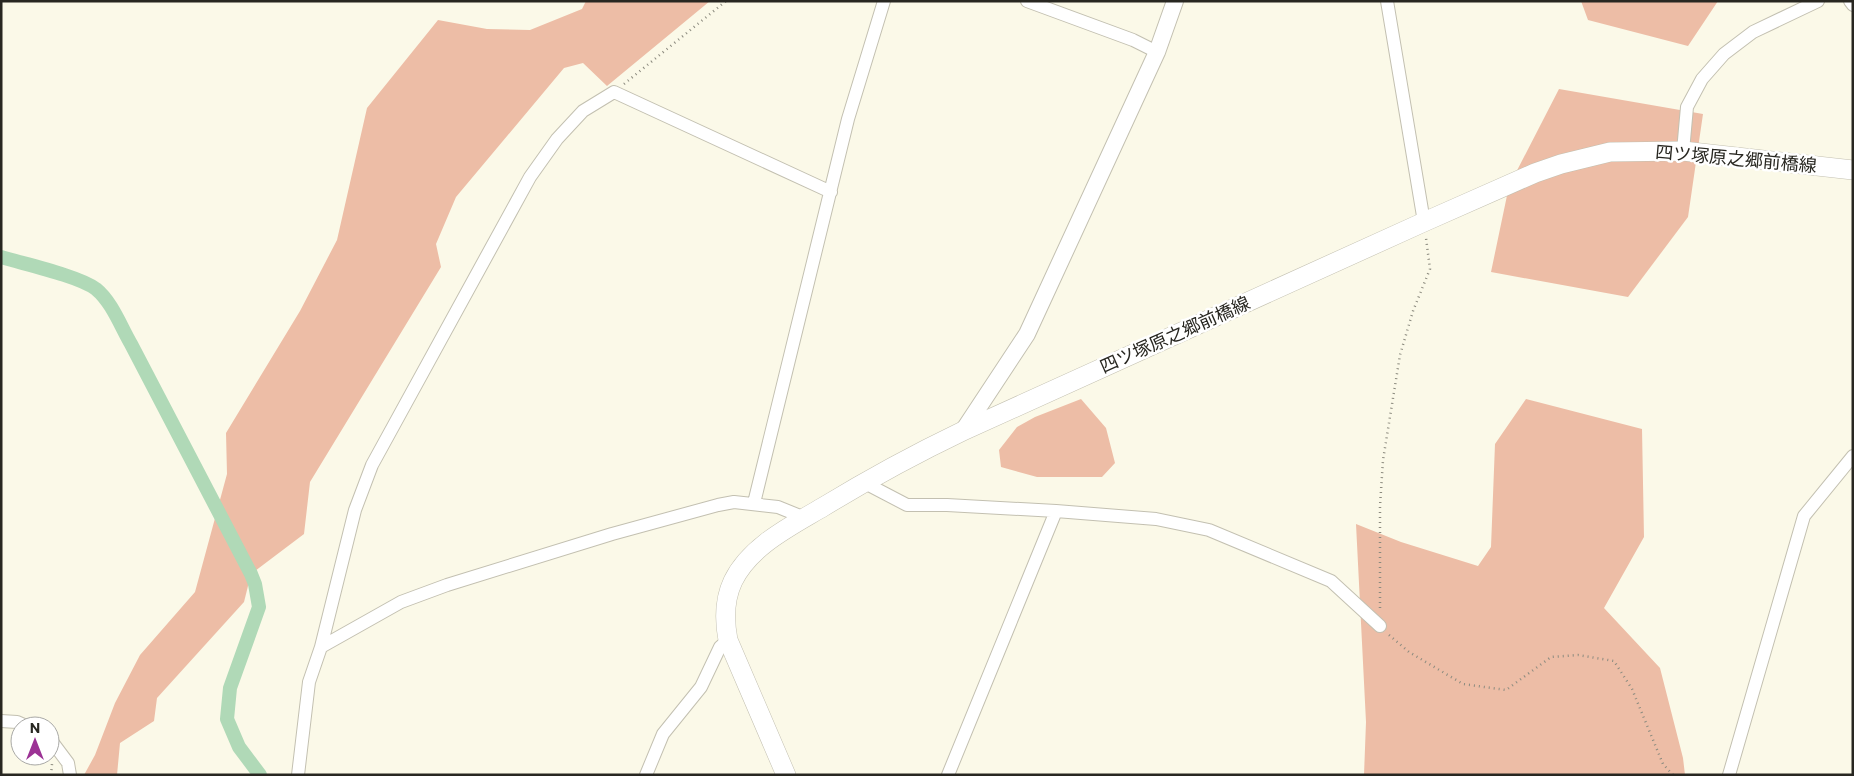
<svg xmlns="http://www.w3.org/2000/svg" width="1854" height="776" font-family="Commissioner,'Noto Sans JP',sans-serif">
	<rect width="100%" height="100%" fill="#fbf9e8"/>
	<!-- forest -->
	<path fill="#edbda6" d="M586,1H710L607,86L583,63L564,68L456,197L436,244L441,267L310,482L304,534L251,574L244,602L157,698L154,721L120,743L117,775H84L95,755L115,703L140,655L195,592L227,474L226,433L300,311L337,240L367,108L438,20L487,29L530,30L582,9Z
		M1581,1H1718L1688,46L1588,20Z
		M1559,89L1703,114L1688,217L1628,297L1491,272L1509,186Z
		M1081,399L1106,428L1115,463L1102,477H1037L1001,467L999,450L1017,427L1035,417Z
		M1526,399L1642,429L1644,537L1604,608L1660,668L1683,758L1685,775H1364L1366,722L1356,524L1401,542L1478,566L1491,547L1495,444Z"/>
	<g fill="none" stroke-linecap="round" stroke-linejoin="round">
		<!-- canal -->
		<path stroke="#b0d9b7" stroke-width="14" d="M1,257C24,264 79,276 96,289C112,302 121,327 131,344L251,574L255,584L259,607L230,688L227,719L239,747L260,775"/>
		<defs>
			<path id="minor" d="M1027,1L1133,40L1157,52
				M1387,1L1424,222
				M1850,1L1853,5
				M1683,151L1687,107L1702,79L1724,54L1753,32L1818,1
				M863,482L907,505H947L1056,511L1156,519L1209,530L1331,581L1380,626
				M754,503L848,119L884,1
				M321,647L401,602L447,585L612,534L718,505L734,502L778,507L805,518
				M1,721L17,722L26,726
				M50,739L68,763L70,775
				M298,775L309,682L321,647L355,510L372,465L530,177L557,139L583,111L614,92L831,192
				M646,775L663,734L701,687L720,647L728,640
				M948,775L1056,511
				M1729,775L1804,516L1853,456"/>
			<path id="tertiary" d="M963,431L1027,334L1157,52L1175,1"/>
			<path id="secondary" d="M786,775L728,640C724,619 724,600 733,581C750,546 791,526 823,507C869,479 915,454 963,431L1424,222L1535,173L1561,164L1610,152L1683,151L1853,170"/>
		</defs>
		<!-- minor casing -->
		<use href="#minor" stroke="#c3c0b1" stroke-width="14"/>
		<!-- tertiary casing -->
		<use href="#tertiary" stroke="#c3c0b1" stroke-width="18"/>
		<!-- secondary casing -->
		<use href="#secondary" stroke="#c3c0b1" stroke-width="20"/>
		<!-- path -->
		<path stroke="#8c8b7f" stroke-width="2.5" stroke-dasharray="1 4" stroke-linecap="butt" d="M624,84L726,1
			M1380,608V506L1383,460L1400,355L1413,311L1430,269L1426,238
			M1389,635L1409,652L1463,684L1506,690L1551,657L1578,655L1614,661L1632,689L1663,764L1673,775
			M51,775L52,764"/>
		<!-- minor -->
		<use href="#minor" stroke="#fff" stroke-width="12"/>
		<!-- tertiary -->
		<use href="#tertiary" stroke="#fff" stroke-width="16"/>
		<!-- secondary -->
		<use href="#secondary" stroke="#fff" stroke-width="19"/>
	</g>
	<g text-anchor="middle" stroke-width="5" stroke-linejoin="round" paint-order="stroke">
		<!-- street labels -->
		<g font-size="18" fill="#282721" stroke="#fff">
			<text transform="translate(1736 159) rotate(5)" y="6">四ツ塚原之郷前橋線</text>
			<text transform="translate(1175 335) rotate(-24)" y="6">四ツ塚原之郷前橋線</text>
		</g>
	</g>
	<!-- border -->
	<rect width="1854" height="776" fill="none" stroke="#282721" stroke-width="5"/>
	<!-- north arrow -->
	<g transform="translate(35 741)"><circle r="24" fill="#ffffff" stroke="#a9a9a6"/>
	<path d="M0-4L9 19L0 12L-9 19Z" fill="#9c3295"/>
	<text y="-8" font-size="14" font-weight="bold" text-anchor="middle" fill="#282721">N</text>
	</g>
</svg>
